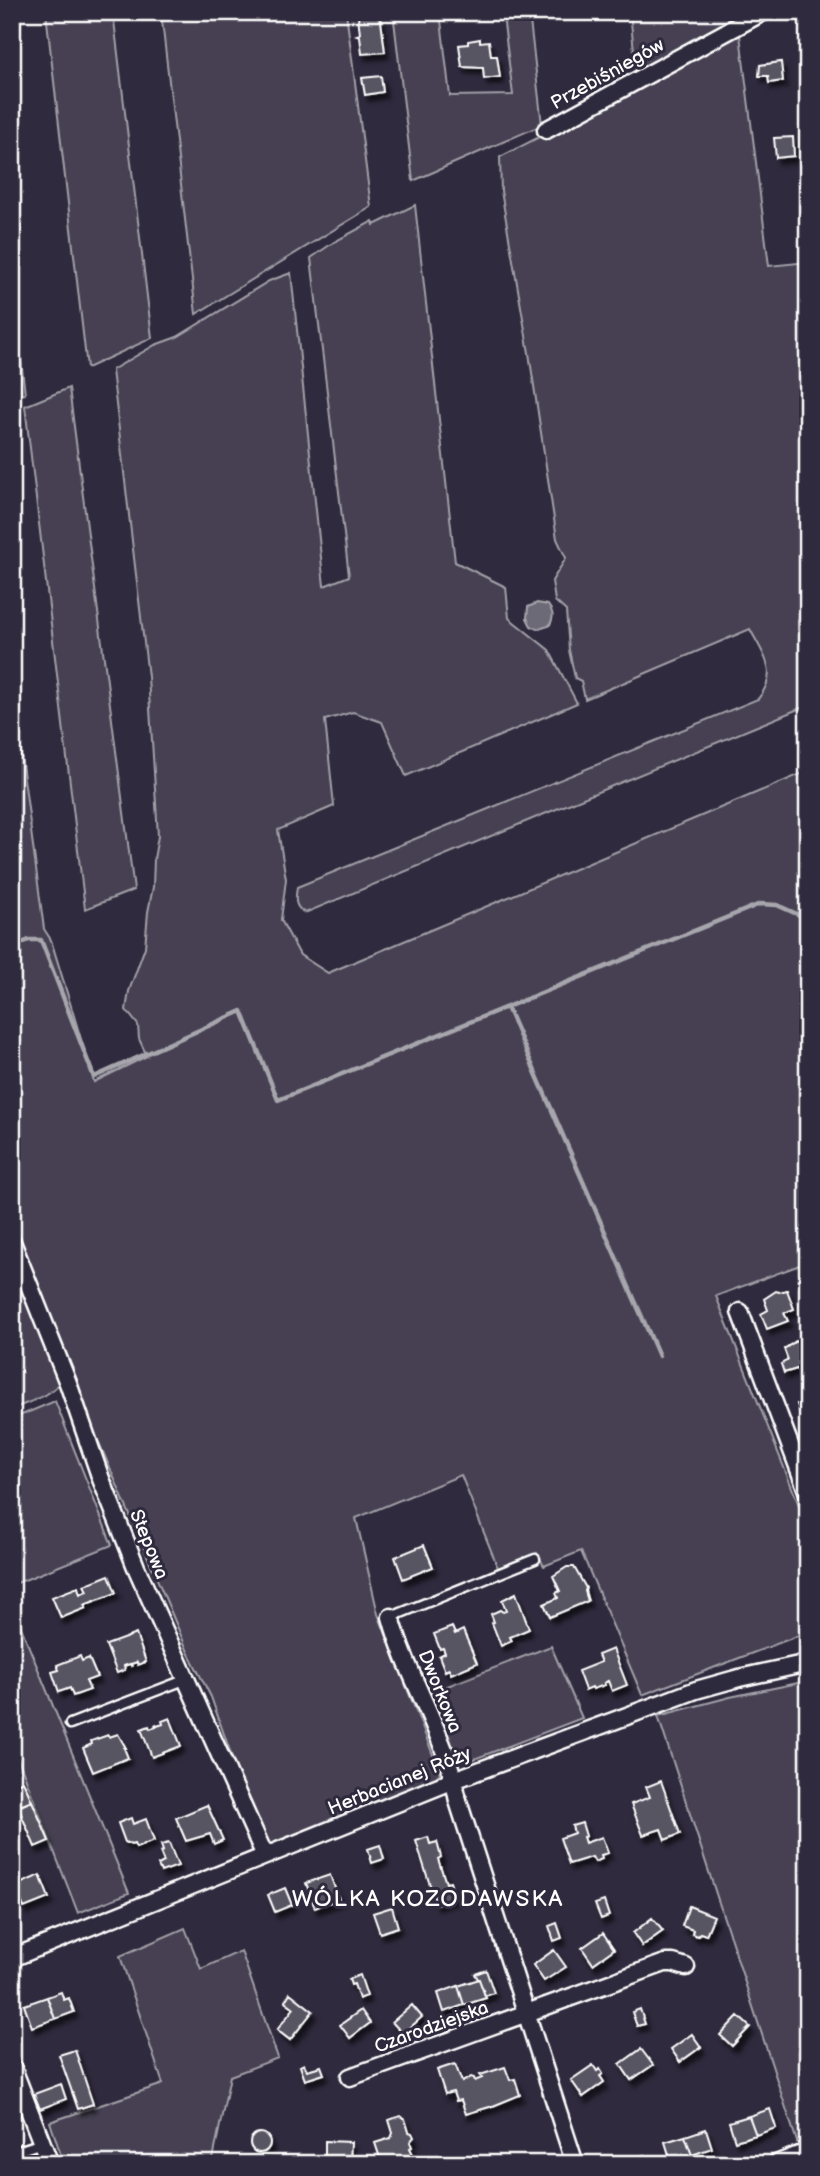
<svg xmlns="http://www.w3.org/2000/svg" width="820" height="2176" font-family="'Balsamiq Sans',sans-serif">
	<defs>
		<filter id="shadow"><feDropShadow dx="3.5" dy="6" stdDeviation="2" flood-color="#0009"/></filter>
	</defs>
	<rect width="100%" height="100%" fill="#2f2a3d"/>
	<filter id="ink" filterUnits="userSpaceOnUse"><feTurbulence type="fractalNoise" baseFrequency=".0143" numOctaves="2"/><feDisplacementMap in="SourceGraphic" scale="14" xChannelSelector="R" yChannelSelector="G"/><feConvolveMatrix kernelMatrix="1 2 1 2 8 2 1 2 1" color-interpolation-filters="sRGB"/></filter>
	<g filter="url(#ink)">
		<!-- green -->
		<path fill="#464152" stroke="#a2a0a8" stroke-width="2" d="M46,12H113L152,338L87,368Z
			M161,12H346L371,207L196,314Z
			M393,12H440L450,96L513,95L503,16H454V12H529L542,125L413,181Z
			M630,12H738V16L636,71Z
			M740,35L769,266L808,262V607L798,620V630L808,641V705L305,913C294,907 295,899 297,887L758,699C780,672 764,656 750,629L585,699L581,681L575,678L569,650L566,611L555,601L552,581L566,558L557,539L529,353L501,191L500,157L639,86L699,49Z
			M415,205L455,562L506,587L509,618L549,650L577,703L406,776L382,722L353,712L325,720L334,806L278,830L286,879L281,920L300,955L328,973L808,771V1262L716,1296L808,1528V1632L642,1695L581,1551L544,1566L537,1553L498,1568L461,1475L356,1518L378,1614L440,1773L433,1781L271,1846L257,1829L211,1697L188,1652L61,1353L12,1224V688L44,929L51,940L94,1082L147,1056L139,1039L138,1025L126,1010L129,991L145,947L148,912L153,887L154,859L158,836L148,677L112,370L155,345L177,337L269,281L291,273L324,586L349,576L311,258L334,242L373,221L374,225Z
			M12,284L25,394L12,397Z
			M69,388L134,890L85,909L25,406Z
			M12,1253L62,1379C53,1396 29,1402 12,1409Z
			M55,1401L112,1545L12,1585V1419Z
			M12,1605L129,1893L78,1913L12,1743Z
			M551,1646L582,1718L469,1761L454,1754L429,1693Z
			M808,1681V2144L799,2148L658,1716L730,1697Z
			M185,1928L201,1969L241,1951L278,2058L230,2076L212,2164H64L50,2122L163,2084L120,1956Z"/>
		<!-- water -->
		<path fill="#6d6a77" stroke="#a7a6ad" stroke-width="2" d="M537,603L548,605C554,613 554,618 549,626L538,629L531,626L527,618L528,607Z"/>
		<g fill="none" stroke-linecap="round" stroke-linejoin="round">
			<!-- stream -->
			<path stroke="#a7a6ad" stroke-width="4.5" d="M12,947L29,940H41L94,1077L242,1011L278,1100L760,904L777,905L808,919
				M507,1007L659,1356"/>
		</g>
		<!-- building -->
		<path fill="#595564" stroke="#fff" stroke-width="2" filter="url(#shadow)" d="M380,13L385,52L362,54L360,36L357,35L360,34L358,16Z
			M480,39V42L489,41L491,56H497L500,77L484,79L483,68L462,67L459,45L468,44V41Z
			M781,62L783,81L769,83L768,76H759L760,65Z
			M381,76L383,92L365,95L362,78Z
			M793,137L794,156L776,158L774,138Z
			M787,1290L794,1309L784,1313L788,1321L767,1329L761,1314L768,1310L764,1299L776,1291L779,1292Z
			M806,1340L808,1362L799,1365L800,1368L784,1373L781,1364L788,1360L784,1349L796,1341L799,1343Z
			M808,1385V1410L800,1413L797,1404L804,1400L800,1389Z
			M424,1545L433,1567L403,1579L395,1557Z
			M567,1567H574L586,1588L585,1591L588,1601L550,1617L544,1604L558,1598L556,1593L560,1591L553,1576Z
			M109,1575L116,1593L84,1605L86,1608L61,1618L52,1597L78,1587L80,1594L87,1591L84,1585Z
			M516,1593L529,1629L510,1637L512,1641L501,1646L492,1623L494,1622L491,1614L500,1610L503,1612L506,1611L502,1600Z
			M452,1627L455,1634L463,1630L477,1663L451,1674L449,1669L445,1671L439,1656L445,1653L443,1648L440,1649L434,1634Z
			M136,1634L146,1662L138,1665L137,1662L131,1664L132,1667L130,1664L124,1666L125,1670L117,1673L106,1645Z
			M613,1649L627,1685L612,1691L608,1681L604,1683L605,1685L593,1689L592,1687L585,1690L578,1671L601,1662L598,1655Z
			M80,1656L82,1661L89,1658L97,1677L86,1681L90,1690L73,1696L70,1688L59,1692L52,1672L59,1670L57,1665Z
			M170,1718L181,1746L152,1757L141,1729L149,1726L150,1729L156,1727L155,1724L157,1726L163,1724L162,1721Z
			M118,1734L126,1748H124L128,1758L93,1772L83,1748L92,1744L91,1741L108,1735L109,1737Z
			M23,1781L32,1801L12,1809V1786Z
			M661,1781L680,1834L665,1840L661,1829L643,1835L631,1804L650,1797L646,1787Z
			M32,1801L49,1841L35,1847L18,1807Z
			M207,1805L223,1840L214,1844L210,1834L186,1841L176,1818Z
			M131,1818L133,1824L146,1819L154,1841L136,1848L134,1844L131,1845L125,1842L118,1823Z
			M582,1823L586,1836L583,1837L585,1843L602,1837L608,1853L601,1855L602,1859L595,1862L592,1857L569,1864L560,1838L574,1833L572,1826Z
			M428,1837L430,1844L437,1842L441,1857L438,1859L446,1883L450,1882L455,1898L436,1904L416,1841Z
			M169,1843L178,1866L161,1872L158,1865L164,1862L160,1852L163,1851L161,1845Z
			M380,1845L384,1859L372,1863L368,1849Z
			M40,1875L49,1898L24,1908L15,1886Z
			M330,1875L339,1899L315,1908L306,1883Z
			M285,1888L292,1905L275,1912L268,1895Z
			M604,1901L609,1916L601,1919L595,1904Z
			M689,1906L714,1916L706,1935L700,1933L697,1936L692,1934L693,1930L682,1926Z
			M392,1907L398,1927L380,1933L373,1913Z
			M652,1918L663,1931L642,1946L633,1933Z
			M557,1923L562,1938L554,1941L549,1926Z
			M603,1933L614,1949L593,1964L582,1948Z
			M554,1950L566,1967L544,1981L533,1965Z
			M486,1970L494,1993L485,1996L479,1979H478L475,1974Z
			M360,1975L367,1996L359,1999L354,1984L351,1985L349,1979Z
			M479,1979L486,1998L464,2005L458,1986Z
			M458,1986L464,2005L444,2012L438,1993Z
			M61,1992L64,2000L69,1998L74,2012L55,2019L47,1997Z
			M290,1993L313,2011L290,2040L277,2030L294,2008L285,2001Z
			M47,1997L55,2019L32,2027L24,2005Z
			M412,2005L422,2017L403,2034L392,2022Z
			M640,2009L645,2024L637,2026L632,2012Z
			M361,2010L370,2023L350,2038L340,2025Z
			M738,2016L750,2027L732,2046L720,2035Z
			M692,2034L701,2047L680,2062L671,2049Z
			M641,2049L653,2065L631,2080L620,2064Z
			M75,2050L93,2104L78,2109L59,2055Z
			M304,2064L307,2070L321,2066L324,2074L305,2080L300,2066Z
			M455,2064L462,2082L471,2077L474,2078L475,2081L482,2078L480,2075L505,2067L510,2080L515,2079L520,2095L493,2106L466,2114L461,2100L456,2101L453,2092L445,2094L437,2070Z
			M593,2065L597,2071L600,2069L603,2074L600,2076L604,2082L583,2097L571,2080Z
			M61,2084L66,2099L40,2109L34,2094Z
			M770,2109L776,2128L756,2135L749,2116Z
			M400,2116L405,2119L409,2132L412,2133L414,2137L410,2142L412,2147L410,2148L417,2163L382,2164L384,2162L382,2157L380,2158L375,2143L391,2138L393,2133L389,2120Z
			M749,2116L756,2135L735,2141L729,2122Z
			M706,2129L712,2148L692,2155L685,2136Z
			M250 2143a10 10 0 1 1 20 0a10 10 0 1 1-20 0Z
			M685,2136L692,2155L671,2161L665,2142Z
			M325,2141L351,2142L350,2162L325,2161Z
			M644,2155L647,2164H624L623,2161Z"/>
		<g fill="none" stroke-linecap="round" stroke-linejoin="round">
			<defs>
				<path id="service" d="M391,1617L535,1559
					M70,1724L187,1679
					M12,2153L42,2143"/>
				<path id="minor" d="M546,130L763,12
					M12,1242L68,1383L101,1479L136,1567L265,1856
					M740,1312L808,1493
					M391,1617C408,1680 447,1736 458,1801L575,2164
					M12,1958L454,1780L651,1707L696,1690L739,1678L808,1663
					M12,2066L50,2164
					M350,2077L665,1963H673L686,1967
					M776,2164L799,2155"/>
			</defs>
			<!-- service casing -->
			<use href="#service" stroke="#fff" stroke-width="13"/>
			<!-- minor casing -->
			<use href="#minor" stroke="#fff" stroke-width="21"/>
			<!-- service -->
			<use href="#service" stroke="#2f2a3d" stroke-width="8"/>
			<!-- minor -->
			<use href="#minor" stroke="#2f2a3d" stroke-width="16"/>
		</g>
	</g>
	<g text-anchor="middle" stroke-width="6" stroke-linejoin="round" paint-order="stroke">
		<!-- street labels -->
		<g font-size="19" fill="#fff" stroke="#2f2a3d">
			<text transform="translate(607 73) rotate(-29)" y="7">Przebiśniegów</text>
			<text transform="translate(150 1544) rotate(68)" y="7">Stepowa</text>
			<text transform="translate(441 1691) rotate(68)" y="7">Dworkowa</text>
			<text transform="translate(399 1780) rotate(-22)" y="7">Herbacianej Róży</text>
			<text transform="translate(431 2026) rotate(-20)" y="7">Czarodziejska</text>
		</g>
		<!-- quarter labels -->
		<g font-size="23" letter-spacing="2" fill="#fff" stroke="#2f2a3d">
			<text x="428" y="1906">WÓLKA KOZODAWSKA</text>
		</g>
	</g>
	<!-- margin -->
	<rect width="820" height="2176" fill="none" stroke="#2f2a3d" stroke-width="42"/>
	<rect x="21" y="21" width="778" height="2134" fill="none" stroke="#fff" stroke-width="2.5" filter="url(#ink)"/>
</svg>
